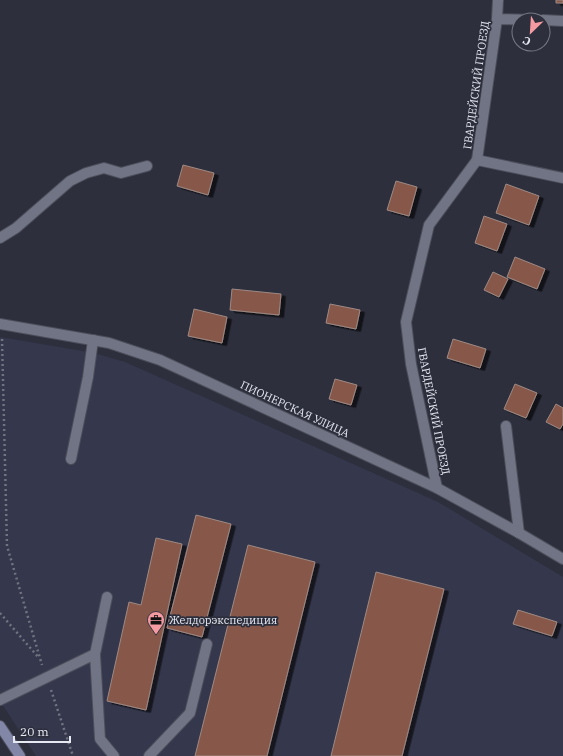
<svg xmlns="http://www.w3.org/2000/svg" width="563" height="756" font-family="'IBM Plex Serif',serif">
	<defs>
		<filter id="shadow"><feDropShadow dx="4.5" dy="2.5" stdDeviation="0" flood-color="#0009"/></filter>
	</defs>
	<rect width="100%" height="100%" fill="#2d2f3d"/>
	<!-- built -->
	<path fill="#35374c" d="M0,337L94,353L125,362L438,502L563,577V756H36L0,701Z"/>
	<!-- building -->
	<path fill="#875849" stroke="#9e8a84" filter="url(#shadow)" d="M556,0H563V3H556Z
		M183,165L214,173L208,195L177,186Z
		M396,181L417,187L409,216L387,210Z
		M506,184L539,196L529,225L496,213Z
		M484,216L507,224L497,251L475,243Z
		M515,257L545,269L537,289L507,277Z
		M493,272L508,279L499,297L484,290Z
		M232,289L281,294L279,315L230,310Z
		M330,304L360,310L356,329L326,323Z
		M194,309L227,317L222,343L188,336Z
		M453,339L486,349L480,368L447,358Z
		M335,379L357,385L351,405L329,399Z
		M515,384L537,393L526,418L504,409Z
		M556,404L563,408V424L560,429L546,422Z
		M196,515L231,524L202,637L167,628Z
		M156,538L182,544L146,710L107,701L129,602L141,605Z
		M248,545L315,562L267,756H195Z
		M376,572L444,589L402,756H331Z
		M518,610L557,622L552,636L513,624Z"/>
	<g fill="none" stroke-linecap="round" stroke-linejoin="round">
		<defs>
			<path id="lane" d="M0,238L16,228L70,181L86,173L104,168L121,173L147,166
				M506,426L519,533
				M71,459L88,377L93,340
				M437,488L411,364L406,322L429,225L477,160L563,178
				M95,654L100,739L114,756
				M0,700L95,654L107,597
				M149,756L190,713L207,644"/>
			<path id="street" d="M497,19L537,20
				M543,20L563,21
				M477,160L497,19L498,0
				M0,324L109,343L160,360L437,488L519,533L563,559"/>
			<path id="secondary" d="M0,726L20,756"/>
		</defs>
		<!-- lane casing -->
		<use href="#lane" stroke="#4b4d5a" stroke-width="12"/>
		<!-- street casing -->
		<use href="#street" stroke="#4b4d5a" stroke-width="12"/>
		<!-- secondary casing -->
		<use href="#secondary" stroke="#4b4d5a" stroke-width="12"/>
		<!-- path -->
		<path stroke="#717380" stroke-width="2.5" stroke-dasharray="2 3" stroke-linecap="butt" d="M2,339L7,546L42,665
			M0,613L39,658
			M51,690L73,756"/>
		<!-- lane -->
		<use href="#lane" stroke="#717484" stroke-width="10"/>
		<!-- street -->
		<use href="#street" stroke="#717484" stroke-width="10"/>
		<!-- secondary -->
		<use href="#secondary" stroke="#8286a7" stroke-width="10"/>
	</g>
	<!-- icons -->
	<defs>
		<symbol id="office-pin" viewBox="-11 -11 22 30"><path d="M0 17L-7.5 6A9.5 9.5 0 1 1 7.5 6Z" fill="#f49aa1" stroke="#2d2f3d"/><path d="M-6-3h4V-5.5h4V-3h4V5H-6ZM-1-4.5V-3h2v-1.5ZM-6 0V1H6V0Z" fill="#111"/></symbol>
	</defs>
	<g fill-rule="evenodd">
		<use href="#office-pin" x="146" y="610" width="20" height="27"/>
	</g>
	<g text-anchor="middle" stroke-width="3.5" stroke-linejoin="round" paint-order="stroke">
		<!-- street labels -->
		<g font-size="11" fill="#e6e8f2" stroke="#2d2f3d">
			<text transform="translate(476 85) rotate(-82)" y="4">ГВАРДЕЙСКИЙ ПРОЕЗД</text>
			<text transform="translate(295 409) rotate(25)" y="4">ПИОНЕРСКАЯ УЛИЦА</text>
			<text transform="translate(434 411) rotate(79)" y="4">ГВАРДЕЙСКИЙ ПРОЕЗД</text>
		</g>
		<!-- poi labels -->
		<g font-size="11" fill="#e6e8f2" stroke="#2d2f3d" text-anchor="start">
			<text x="169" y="624">Желдорэкспедиция</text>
		</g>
	</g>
	<!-- north arrow -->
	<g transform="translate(531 32) rotate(205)"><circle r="19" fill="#2d2f3d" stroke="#777985"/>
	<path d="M0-3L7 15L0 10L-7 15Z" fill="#f49aa1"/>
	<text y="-6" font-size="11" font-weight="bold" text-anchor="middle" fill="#e6e8f2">С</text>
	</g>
	<!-- scale -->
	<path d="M14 736v6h56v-6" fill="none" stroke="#e6e8f2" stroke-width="2"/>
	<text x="20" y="736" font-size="12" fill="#e6e8f2" stroke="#2d2f3d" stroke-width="3" paint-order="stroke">20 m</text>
</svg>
